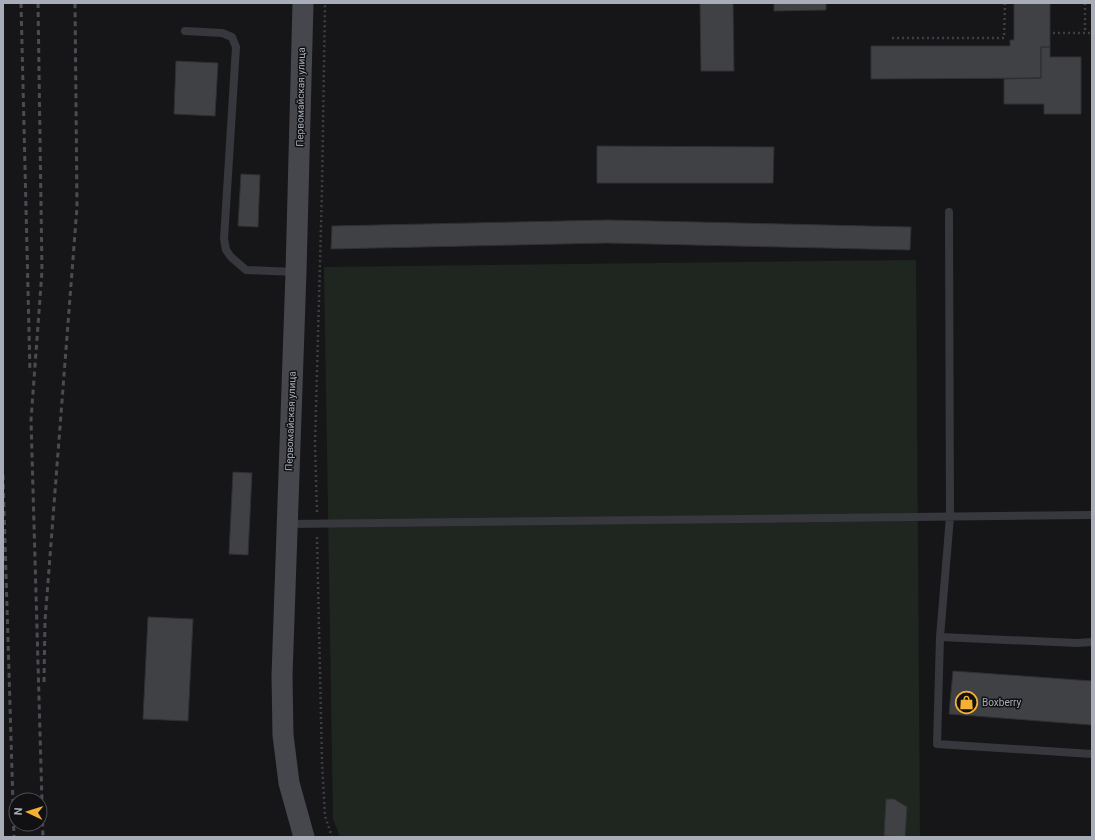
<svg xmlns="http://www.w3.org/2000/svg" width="1095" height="840" font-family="Roboto,sans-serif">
	<rect width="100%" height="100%" fill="#161618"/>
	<!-- green -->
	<path fill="#1e261f" d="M916,260L920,837H340L333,819L324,267Z"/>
	<!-- building -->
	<path fill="#404145" stroke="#303034" d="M700,3H733L734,71H701Z
		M774,3H826V10L774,11Z
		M1014,3H1050V47H1041V78L871,79V46H1010V40H1014Z
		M1041,47H1050V57H1081V114H1044V104H1004V79L1041,78Z
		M176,61L218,63L215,116L174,114Z
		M597,146L774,147L773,183H597Z
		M241,174L260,175L258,227L238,226Z
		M608,220L911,227L910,250L607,243L331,249L332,226Z
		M233,472L252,473L248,555L229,554Z
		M148,617L193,619L188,721L143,719Z
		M953,671L1092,681V725L949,714Z
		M886,799H894L907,807L905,837L884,836Z"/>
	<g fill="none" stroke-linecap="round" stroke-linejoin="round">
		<!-- path -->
		<path stroke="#3d3f44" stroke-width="2.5" stroke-dasharray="2 3" stroke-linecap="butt" d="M1085,3V33
			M1053,33H1092
			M892,38H1004L1005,3
			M317,512L315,444L322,191L325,3
			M317,537L322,762L325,816L332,837"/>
		<!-- service -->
		<path stroke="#37383d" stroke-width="8" d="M185,31L222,33L232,37L236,47L224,239L226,250L231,257L246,270L295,272
			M949,212L950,517L940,637L937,744L1092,754
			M288,524L1092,515
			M940,637L1077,643L1092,642"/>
		<!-- secondary -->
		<path stroke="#45474d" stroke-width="21" d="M303,3L296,272L282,676L283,735L289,783L304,837"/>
		<!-- rail -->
		<path stroke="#4a4c52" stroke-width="3" stroke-dasharray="5 4" stroke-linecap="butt" d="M21,3L30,372
			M38,3L42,271L31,420L43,837
			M3,475L14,837
			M44,682L45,621L77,207L75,3"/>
	</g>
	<!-- icons -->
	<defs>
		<symbol id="shop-ring" viewBox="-11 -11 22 22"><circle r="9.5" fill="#111113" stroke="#f2b134" stroke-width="1.5"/><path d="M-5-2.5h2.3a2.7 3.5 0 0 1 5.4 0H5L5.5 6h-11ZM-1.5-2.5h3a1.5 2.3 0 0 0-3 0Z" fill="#f2b134"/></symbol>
	</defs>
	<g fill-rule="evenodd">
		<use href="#shop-ring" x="954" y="690" width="25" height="25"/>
	</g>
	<g text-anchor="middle" stroke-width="3" stroke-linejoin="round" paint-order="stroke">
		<!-- street labels -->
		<g font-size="10" fill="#a8adb8" stroke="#111113">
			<text transform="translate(300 97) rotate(-89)" y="4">Первомайская улица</text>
			<text transform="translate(290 421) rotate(-88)" y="4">Первомайская улица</text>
		</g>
		<!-- poi labels -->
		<g font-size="10" fill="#a8adb8" stroke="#111113" text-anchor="start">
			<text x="982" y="706">Boxberry</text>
		</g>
	</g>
	<!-- border -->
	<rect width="1095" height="840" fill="none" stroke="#a8adb8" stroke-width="8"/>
	<!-- north arrow -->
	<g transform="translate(28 812) rotate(274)"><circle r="19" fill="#111113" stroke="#4d4f55"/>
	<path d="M0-3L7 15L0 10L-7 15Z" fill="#f2b134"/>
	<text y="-6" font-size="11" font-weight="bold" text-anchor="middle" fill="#a8adb8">N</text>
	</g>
</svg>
